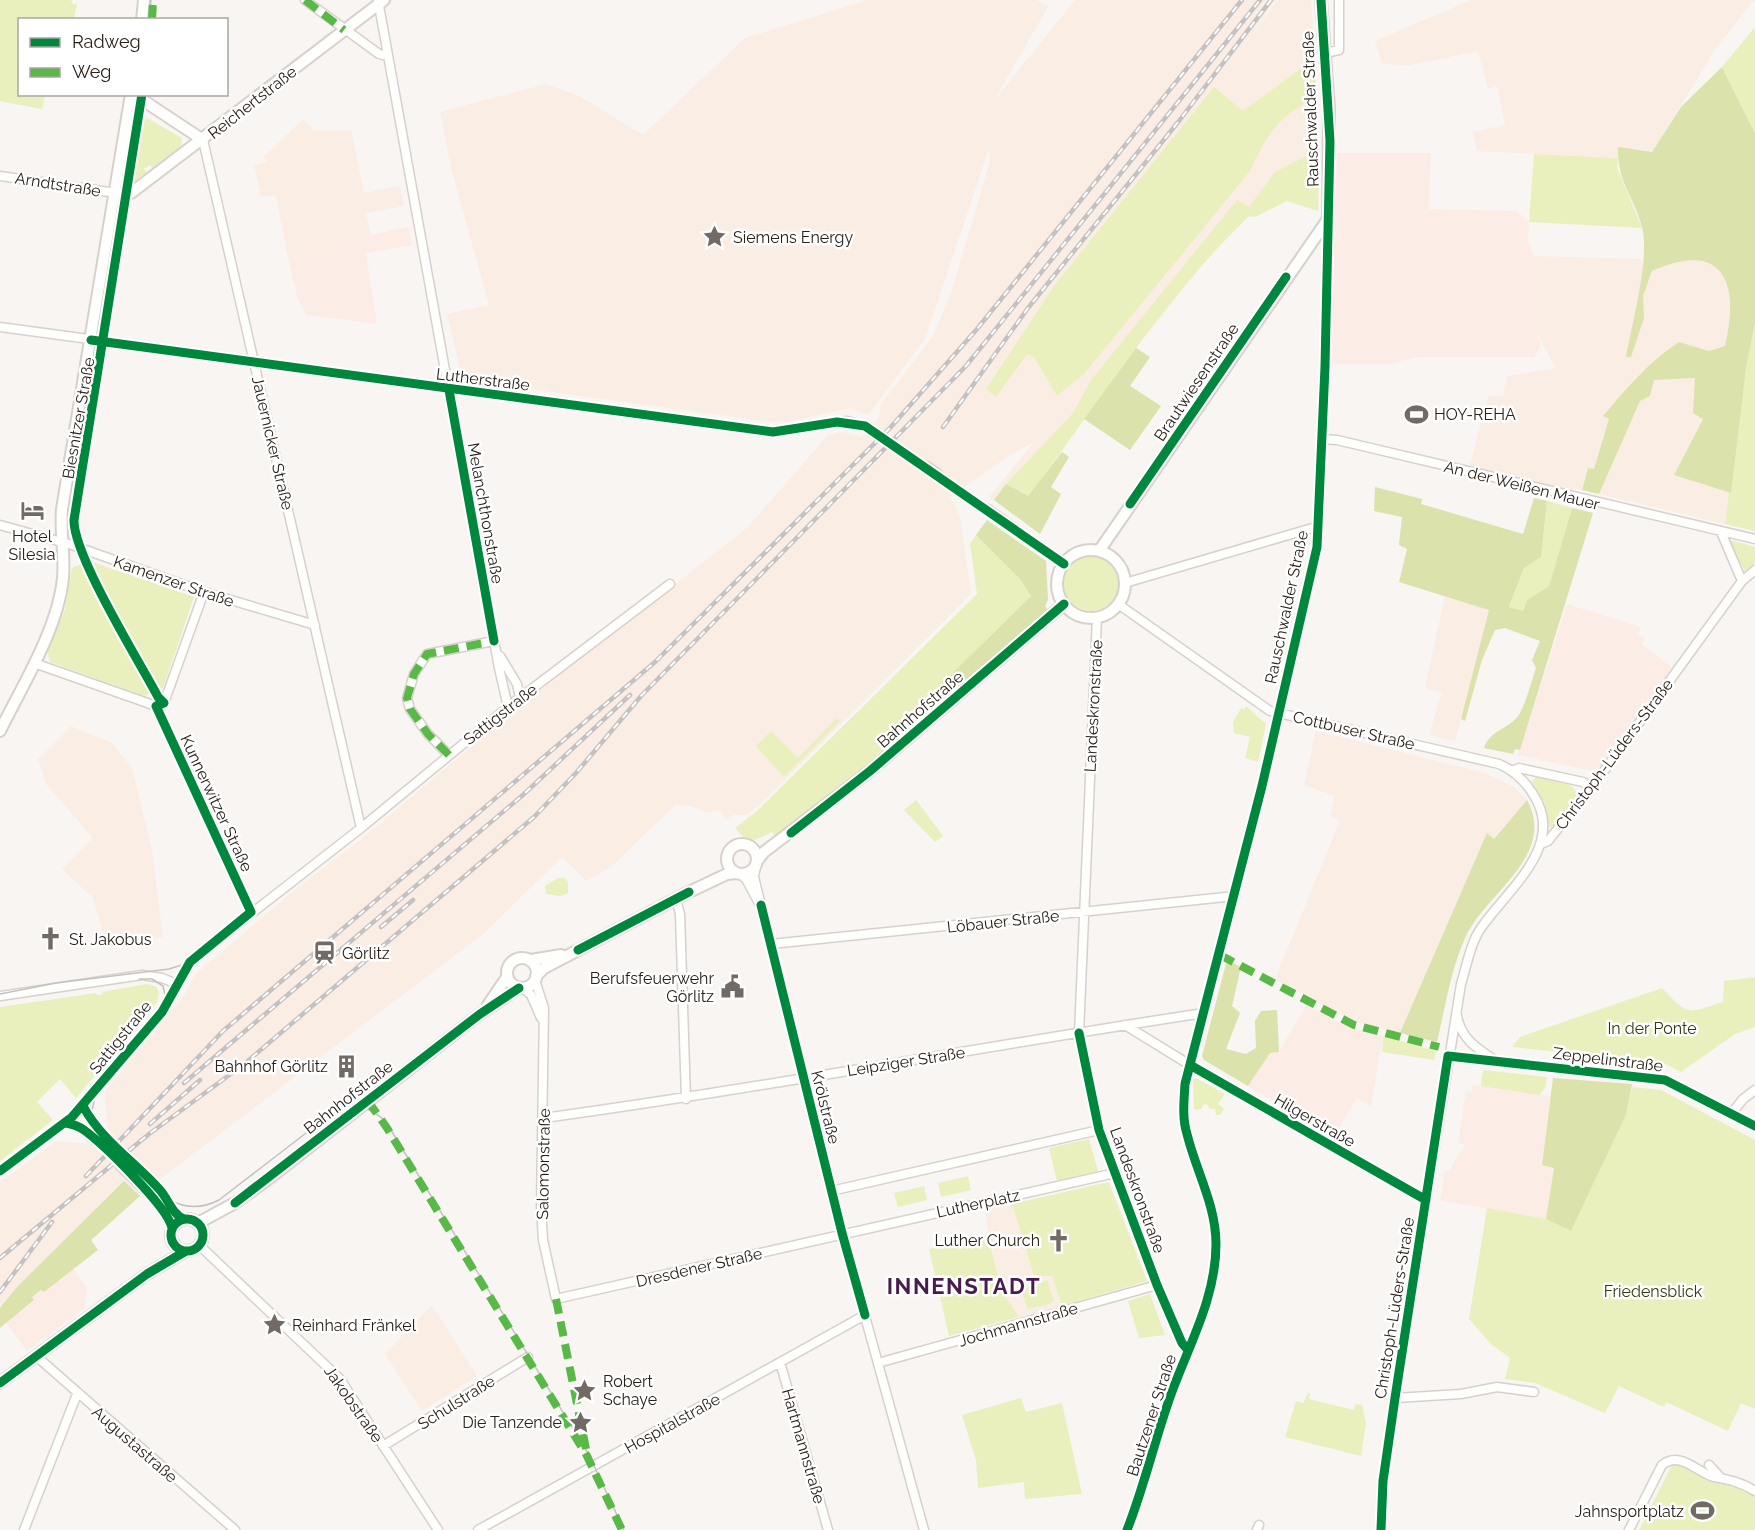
<svg xmlns="http://www.w3.org/2000/svg" width="1755" height="1530" font-family="Raleway,sans-serif">
	<rect width="100%" height="100%" fill="#f8f5f3"/>
	<!-- commercial -->
	<path fill="#fbede5" d="M1337,153H1431L1429,209L1517,211L1529,222L1528,241L1534,256L1533,327L1541,345L1535,357H1419L1388,364H1330Z
		M408,227L412,245L366,253L377,324L306,315L297,297L287,253Z
		M1567,604L1641,627L1638,634L1645,639L1641,644L1672,667L1604,764L1592,771L1518,755Z
		M1306,1005L1349,1027L1383,1036L1371,1107L1357,1098L1334,1137L1248,1086L1270,1052H1279Z
		M1473,1085L1550,1096L1542,1165L1554,1168L1546,1219L1440,1200L1445,1171H1449L1465,1145L1458,1142L1466,1091L1472,1092Z
		M73,1269L87,1288L85,1308L27,1351L6,1323L34,1301L32,1298L41,1290L44,1292Z"/>
	<!-- built -->
	<path fill="#faede3" d="M868,0H1037L1048,7L993,102L1075,0H1276L1223,74L1278,0H1311L1320,149L1215,249L1136,348L1015,515L989,497L1034,442L1010,455L950,497L960,516L971,594L761,804L747,815H734L726,820L720,810L705,812L691,806L675,805L612,866L586,881L562,857L483,934L159,1180L132,1153L116,1170L141,1195L0,1323V1182L57,1141L90,1144L107,1127L105,1091L184,996L196,974L298,887L363,838L505,718L748,527L828,435L843,432L862,437L879,418L881,404L933,336L951,294L990,161L989,148L925,339L868,415L849,408L792,421L771,422L471,381L462,377L447,314L489,305L451,168L440,112L546,84L579,96L643,135L745,38Z
		M1471,0H1754L1716,48L1652,152L1619,148L1618,158L1477,151L1473,132L1505,125L1497,86L1488,89L1478,51L1406,66L1382,63L1375,41Z
		M303,119L314,131L351,130L364,193L400,186L404,206L366,213L371,235L287,253L276,195L261,197L254,165L267,162L264,157Z
		M1534,256L1642,259V270L1644,318L1643,296L1653,271L1676,261H1699L1719,267L1728,280L1730,326L1725,347L1709,351L1679,342L1660,355L1636,377L1603,416L1610,418L1594,470L1587,468L1582,490L1573,488L1572,491L1470,466L1488,396H1503L1507,376L1556,368L1533,327Z
		M1696,378L1693,413L1703,418L1674,475L1731,493L1725,524L1599,494L1640,401L1650,396L1653,380Z
		M1445,596L1490,609L1455,741L1429,735L1442,692L1425,688Z
		M71,726L112,743L132,768L152,850L163,937L107,946L93,898L62,869L93,838L46,784L38,759Z
		M1316,731L1485,773L1514,787L1527,800L1494,839L1487,834L1400,1033L1355,1022L1275,979L1340,821L1330,816L1335,796L1304,785Z
		M1012,1204L1034,1276L1052,1275L1062,1306L1019,1317L1001,1290L984,1210Z
		M432,1305L477,1376L422,1411L385,1354Z"/>
	<!-- green -->
	<path fill="#e9f0be" d="M0,0H71L73,4H77L74,19L20,20V94L45,95L42,109L0,101Z
		M1755,27V133L1722,67Z
		M1314,59L1317,96C1277,118 1269,131 1250,171L1084,374L1057,396L1034,357L1027,354L996,397L986,389L1054,286L1214,87L1243,111Z
		M145,117L182,138L181,146L152,168L150,165L144,169L147,172L134,181Z
		M1320,149L1318,211L1287,201L1255,217L1249,216C1163,299 1099,402 1028,497L1006,484L1073,413L1091,380L1237,200L1249,207L1275,172Z
		M1534,154L1618,158L1617,167L1642,228L1529,222Z
		M1755,323V531L1725,524L1746,368Z
		M1547,501L1572,508L1549,586L1527,600L1523,611L1509,608L1524,568L1541,557Z
		M976,535L1021,580L1031,596L923,702L859,775L857,773L822,804L774,835L772,832L755,840L743,837L735,828L757,811L977,594L970,544Z
		M1731,540L1755,547V563L1745,571L1729,542Z
		M1063 583a28 28 0 1 1 56 0a28 28 0 1 1-56 0Z
		M89,561L194,597L163,688L144,696L50,662L47,650L65,609L72,568Z
		M1246,706L1266,724L1258,762L1245,758L1250,737L1234,733L1233,722L1241,708L1244,710Z
		M837,718L840,721L784,777L756,746L771,731L798,758Z
		M1536,777L1570,785L1580,796L1555,828L1549,827L1544,802L1532,782Z
		M916,800L943,836L935,842L904,810Z
		M558,878H564L568,882V893L561,896L546,894L545,886Z
		M1755,977V1027L1735,1034L1681,1072L1666,1064L1512,1047L1520,1037L1662,988C1689,1016 1686,1014 1723,1002L1724,981Z
		M147,984L157,987L159,994L157,1002L76,1098L60,1079L37,1102L53,1120L0,1161V1007L96,993L97,995H102V992Z
		M1383,1036L1436,1051L1434,1060L1382,1052Z
		M1483,1070L1547,1077L1545,1088L1539,1095L1481,1086Z
		M1196,1078L1225,1094L1218,1104L1224,1109L1220,1115H1216L1215,1109H1209L1208,1105L1204,1104L1201,1109L1194,1110L1193,1079Z
		M1632,1087L1661,1090L1755,1140V1409L1741,1403L1728,1431L1666,1402L1664,1407L1619,1386L1605,1413L1535,1383L1505,1379L1510,1358L1491,1344L1469,1319L1487,1208L1546,1219L1571,1231L1626,1115Z
		M1089,1139L1098,1171L1057,1181L1049,1148Z
		M968,1176L971,1190L941,1197L938,1183Z
		M1109,1182L1147,1281L1062,1306L1052,1276H1034L1012,1204Z
		M924,1186L927,1200L898,1207L894,1193Z
		M988,1234L1001,1290L1019,1317L949,1336L929,1249Z
		M1047,1280L1054,1301L1047,1305L1027,1309L1022,1290Z
		M1150,1294L1165,1335L1139,1338L1128,1301Z
		M1308,1393H1310L1309,1399L1354,1410L1355,1404L1362,1405L1366,1423L1361,1456L1285,1437L1296,1401L1303,1403Z
		M1021,1398L1026,1412L1062,1403L1082,1494L1025,1499L1024,1482L978,1488L976,1460L962,1415Z
		M1673,1463L1755,1492V1530H1639Z"/>
	<!-- forest -->
	<path fill="#dbe2ab" d="M1722,67L1755,133V323L1746,368L1731,493L1674,475L1703,419L1693,413L1695,378L1654,380L1650,396L1640,401L1599,494L1582,490L1588,468L1594,469L1609,419L1603,416C1626,389 1648,362 1679,342L1709,351L1725,346C1740,283 1724,239 1652,271L1643,296L1644,318L1631,357H1626C1632,323 1650,259 1642,227C1634,196 1617,183 1618,147L1652,152L1681,107Z
		M1136,348L1150,357L1130,386L1161,406L1130,450L1084,419Z
		M1062,452L1069,457L1051,487L1061,494L1040,534L994,500L1006,484L1028,496Z
		M1375,487L1422,499L1421,504L1523,534L1534,498L1547,501L1541,557L1524,568L1509,607L1523,611L1527,600L1549,586L1572,508L1593,513L1520,750L1515,749L1513,754L1484,748C1490,729 1510,730 1520,713C1527,700 1531,682 1536,668L1532,660L1540,641L1505,628L1495,630L1482,660L1465,721L1461,719L1489,610L1399,582L1407,549L1399,545L1402,517L1374,511Z
		M987,520L1046,561L1048,600L1045,606L1048,610L875,758L923,702L1031,596L1021,580L976,535Z
		M1527,800C1557,855 1487,892 1466,936C1451,968 1445,1008 1437,1042L1400,1033L1487,833L1494,839Z
		M1227,960L1241,967L1232,1006L1240,1013L1226,1049L1246,1054L1256,1048L1255,1021L1261,1011L1277,1010L1279,1052L1270,1053L1248,1086L1204,1060L1202,1056Z
		M1553,1078L1632,1084L1626,1115L1571,1231L1546,1219L1554,1168L1542,1165Z
		M124,1181L140,1196L91,1240L98,1250L44,1292L41,1290L32,1297L34,1300L0,1328V1308L17,1287Z"/>
	<g fill="none" stroke-linecap="round" stroke-linejoin="round">
		<!-- minor-tunnel -->
		<path stroke="#cfcac7" stroke-width="8" stroke-dasharray="8 4" stroke-linecap="butt" d="M870,428L927,466
			M937,473L988,509
			M101,1132L128,1158
			M94,1140L120,1166"/>
		<defs>
			<path id="minor" d="M305,0L379,54L388,56
				M378,0L499,668L508,707
				M1325,53L1339,50V0
				M203,140L361,828
				M0,176L116,193
				M0,327L773,432L847,421L870,428
				M1322,439L1337,440L1755,539
				M927,466L937,473
				M988,509L1064,564
				M0,525L69,544L204,592L315,625
				M1721,532L1742,581
				M1125,583L1319,526
				M1118,604L1270,711L1499,764C1513,770 1525,781 1533,794C1567,845 1508,889 1481,928C1470,944 1467,965 1461,984L1395,1398L1383,1481L1381,1530
				M1097,617L1079,1033L1099,1130L1157,1285L1182,1343L1188,1350
				M500,656L517,684L520,698
				M34,663L156,706
				M156,706L251,912
				M156,706L164,703L204,592
				M449,755L428,734L410,709L407,698L414,674L427,654L494,641
				M1512,771L1519,768L1583,782L1591,788
				M1541,844L1548,841L1607,767L1742,581L1755,570
				M756,866L754,877L842,1233L924,1530
				M740,874L746,879L760,905
				M676,899L680,914L686,1099
				M771,944L1235,896
				M535,980L544,1008L541,1207L543,1240L556,1299L1115,1173
				M523,988L531,995L541,1018
				M0,996L142,975L162,978L177,984
				M1457,1016C1461,1038 1476,1048 1493,1059
				M1125,1025L1190,1065L1426,1200
				M1448,1056L1665,1080L1755,1126
				M83,1106L101,1132
				M1732,1113L1743,1099L1755,1090
				M544,1118C765,1088 984,1046 1204,1013
				M66,1123L82,1129L94,1140
				M128,1158L160,1190L177,1215L184,1219
				M120,1166L164,1209L172,1228
				M0,1171L66,1123L83,1106L162,1012L193,959L361,828L508,707L670,584
				M831,1191L1099,1130
				M199,1245L340,1379L438,1530
				M36,1356L235,1530
				M780,1362L828,1530
				M878,1363L1157,1285
				M1395,1398L1461,1394L1497,1387L1534,1392
				M383,1446L528,1357
				M1709,1465L1721,1478
				M24,1530L77,1394
				M478,1530L865,1315
				M1127,1530C1144,1487 1154,1443 1169,1400C1187,1348 1216,1300 1216,1244C1216,1205 1196,1171 1187,1134C1182,1118 1184,1101 1185,1084L1262,786L1317,547L1325,367L1328,219
				M1257,1530L1259,1525
				M1629,1530L1662,1465C1681,1450 1697,1473 1714,1477C1730,1480 1741,1482 1755,1491"/>
			<path id="major" d="M142,20L144,0
				M131,99L144,101L203,140
				M116,193H131L384,0
				M1057 584a34 34 0 1 1 68 0a34 34 0 1 1-68 0Z
				M1099,551L1328,219L1329,109L1321,0
				M0,731C22,686 58,629 63,578C65,555 60,532 62,509L131,94
				M727 859a15 15 0 1 1 30 0a15 15 0 1 1-30 0Z
				M757,861L764,852L870,771L1064,604
				M507 973a15 15 0 1 1 30 0a15 15 0 1 1-30 0Z
				M531,960L561,955
				M536,976L544,968L689,892L727,874L736,873
				M488,1005L507,977
				M171 1235a16 16 0 1 1 32 0a16 16 0 1 1-32 0Z
				M198,1223L235,1203L267,1180L480,1014L519,988
				M0,1383L147,1274L186,1251"/>
		</defs>
		<!-- minor casing -->
		<use href="#minor" stroke="#d8d1cb" stroke-width="11"/>
		<!-- major casing -->
		<use href="#major" stroke="#d8d1cb" stroke-width="14"/>
		<!-- minor -->
		<use href="#minor" stroke="#fefefd" stroke-width="8"/>
		<!-- major -->
		<use href="#major" stroke="#fefefd" stroke-width="10"/>
		<!-- tram -->
		<path stroke="#c3c2c1" stroke-width="1.5" d="M149,20L151,0
			M139,979H152L163,986L165,995L160,1010
			M0,994L56,983L169,969L185,964L193,957
			M99,1135L90,1120L95,1097L164,1013L193,964L243,921L247,906L246,895L158,706L81,559L73,538L72,517L139,94
			M125,1161C152,1187 178,1221 219,1200L336,1110C355,1103 372,1108 386,1122L589,1455L624,1530"/>
		<defs>
			<path id="rail" d="M943,427L1028,308L1179,121L1271,0
				M381,927L413,900
				M184,1083L524,794L630,695
				M150,1124L200,1080
				M86,1176L223,1031L655,662L890,428L977,329L1242,0
				M0,1258L149,1134L243,1065L534,817L576,773L641,696L966,366L1260,0
				M0,1292L52,1222"/>
		</defs>
		<!-- rail casing -->
		<use href="#rail" stroke="#c3c2c1" stroke-width="4.5"/>
		<!-- rail -->
		<use href="#rail" stroke="#fff" stroke-width="2" stroke-dasharray="7" stroke-linecap="butt"/>
		<!-- quiet -->
		<path stroke="#58b947" stroke-width="8" stroke-dasharray="15 8" stroke-linecap="butt" d="M305,0L344,30
			M152,20L153,0
			M449,755L428,734L410,709L407,698L414,674L427,654L494,641
			M1220,955L1354,1025L1439,1047
			M368,1101L387,1128L587,1456L622,1530
			M556,1299L586,1449"/>
		<defs>
			<path id="cycleway" d="M91,340L773,432L837,422L865,426L1064,564
				M449,390L494,641
				M1130,504L1286,277
				M791,833L870,771L1064,604
				M761,905L842,1233L865,1315
				M578,950L689,892
				M1079,1033L1099,1130L1157,1285L1182,1343L1188,1350
				M1190,1065L1426,1200
				M83,1106C101,1140 135,1162 160,1190C168,1199 172,1214 184,1219
				M66,1123C72,1124 78,1126 84,1130C103,1144 168,1207 172,1228
				M0,1171L72,1117L162,1012L190,962L251,912L156,706L164,703L158,697C139,661 73,555 74,520L142,94
				M235,1203L480,1014L519,988
				M171 1235a16 16 0 1 1 32 0a16 16 0 1 1-32 0Z
				M0,1383L147,1274L186,1251
				M1127,1530C1144,1487 1154,1443 1169,1400C1187,1348 1216,1300 1216,1244C1216,1205 1196,1171 1187,1134C1182,1118 1184,1101 1185,1084L1262,786L1317,547L1325,367L1330,141L1321,0
				M1381,1530L1383,1481L1395,1398L1448,1056L1665,1080L1755,1126"/>
		</defs>
		<!-- cycleway casing -->
		<use href="#cycleway" stroke="#fff" stroke-width="13"/>
		<!-- cycleway -->
		<use href="#cycleway" stroke="#00873e" stroke-width="9"/>
	</g>
	<!-- icons -->
	<defs>
		<symbol id="sight-bare" viewBox="-9 -9 18 18"><path d="M0-6L1.8-2.2L6-1.7L2.9 1.2L3.7 5.4L0 3.3L-3.7 5.4L-2.9 1.2L-6-1.7L-1.8-2.2Z" fill="#726b65" stroke="#fff" stroke-width="2.5" paint-order="stroke"/></symbol>
		<symbol id="stadium-bare" viewBox="-9 -9 18 18"><path d="M0-5a6.5 5 0 1 0 0 10a6.5 5 0 1 0 0-10ZM-3.5-1.8h7v3.6h-7Z" fill="#726b65" stroke="#fff" stroke-width="2.5" paint-order="stroke"/></symbol>
		<symbol id="hotel-bare" viewBox="-9 -9 18 18"><path d="M-6-4.5h1.5V1H6V5H4.5V3h-9V5H-6ZM-4 0a1.8 1.8 0 1 1 3.6 0ZM.5 0V-2.5h3Q6-2.5 6 0Z" fill="#726b65" stroke="#fff" stroke-width="2.5" paint-order="stroke"/></symbol>
		<symbol id="church-bare" viewBox="-9 -9 18 18"><path d="M-1.2-6h2.4v3.5h3.3v2.4h-3.3V6h-2.4V-.1h-3.3v-2.4h3.3Z" fill="#726b65" stroke="#fff" stroke-width="2.5" paint-order="stroke"/></symbol>
		<symbol id="station-bare" viewBox="-9 -9 18 18"><path d="M-3-6H3Q5-6 5-4V2Q5 4 3 4L4.5 6H3L1.5 4h-3L-3 6H-4.5L-3 4Q-5 4-5 2V-4Q-5-6-3-6ZM-3.5-4v3h7v-3ZM-3.5 1v1.5H-2V1ZM2 1v1.5H3.5V1Z" fill="#726b65" stroke="#fff" stroke-width="2.5" paint-order="stroke"/></symbol>
		<symbol id="civic-bare" viewBox="-9 -9 18 18"><path d="M-.6-6.5H3V-4.5H.6V-3L4-1V1h2V6H-6V1h2V-1L-.6-3ZM-1.2 2.5V6h2.4V2.5Z" fill="#726b65" stroke="#fff" stroke-width="2.5" paint-order="stroke"/></symbol>
		<symbol id="building-bare" viewBox="-9 -9 18 18"><path d="M-4-6H4V6H1V3H-1V6H-4ZM-2.5-4.3h1.7v1.8h-1.7ZM.8-4.3h1.7v1.8H.8ZM-2.5-1h1.7V.8h-1.7ZM.8-1h1.7V.8H.8Z" fill="#726b65" stroke="#fff" stroke-width="2.5" paint-order="stroke"/></symbol>
	</defs>
	<g fill-rule="evenodd">
		<use href="#sight-bare" x="698" y="220" width="33" height="33"/>
		<use href="#stadium-bare" x="1400" y="398" width="33" height="33"/>
		<use href="#hotel-bare" x="16" y="494" width="33" height="33"/>
		<use href="#church-bare" x="34" y="922" width="33" height="33"/>
		<use href="#station-bare" x="308" y="936" width="33" height="33"/>
		<use href="#civic-bare" x="716" y="970" width="33" height="33"/>
		<use href="#building-bare" x="330" y="1050" width="33" height="33"/>
		<use href="#church-bare" x="1042" y="1224" width="33" height="33"/>
		<use href="#sight-bare" x="258" y="1308" width="33" height="33"/>
		<use href="#sight-bare" x="568" y="1374" width="33" height="33"/>
		<use href="#sight-bare" x="564" y="1406" width="33" height="33"/>
		<use href="#stadium-bare" x="1686" y="1494" width="33" height="33"/>
	</g>
	<g text-anchor="middle" stroke-width="5" stroke-linejoin="round" paint-order="stroke">
		<!-- street labels -->
		<g font-size="16" fill="#2a2018" stroke="#fff">
			<text transform="translate(252 102) rotate(-38)" y="6">Reichertstraße</text>
			<text transform="translate(1310 109) rotate(-92)" y="6">Rauschwalder Straße</text>
			<text transform="translate(58 184) rotate(9)" y="6">Arndtstraße</text>
			<text transform="translate(483 379) rotate(7)" y="6">Lutherstraße</text>
			<text transform="translate(1196 382) rotate(-56)" y="6">Brautwiesenstraße</text>
			<text transform="translate(78 418) rotate(-80)" y="6">Biesnitzer Straße</text>
			<text transform="translate(273 443) rotate(77)" y="6">Jauernicker Straße</text>
			<text transform="translate(1522 485) rotate(14)" y="6">An der Weißen Mauer</text>
			<text transform="translate(486 513) rotate(80)" y="6">Melanchthonstraße</text>
			<text transform="translate(174 581) rotate(19)" y="6">Kamenzer Straße</text>
			<text transform="translate(1286 607) rotate(-78)" y="6">Rauschwalder Straße</text>
			<text transform="translate(1093 706) rotate(-87)" y="6">Landeskronstraße</text>
			<text transform="translate(920 709) rotate(-41)" y="6">Bahnhofstraße</text>
			<text transform="translate(500 714) rotate(-38)" y="6">Sattigstraße</text>
			<text transform="translate(1354 730) rotate(13)" y="6">Cottbuser Straße</text>
			<text transform="translate(1614 754) rotate(-53)" y="6">Christoph-Lüders-Straße</text>
			<text transform="translate(217 803) rotate(65)" y="6">Kunnerwitzer Straße</text>
			<text transform="translate(1003 921) rotate(-6)" y="6">Löbauer Straße</text>
			<text transform="translate(120 1037) rotate(-51)" y="6">Sattigstraße</text>
			<text transform="translate(1608 1059) rotate(7)" y="6">Zeppelinstraße</text>
			<text transform="translate(906 1061) rotate(-9)" y="6">Leipziger Straße</text>
			<text transform="translate(348 1097) rotate(-38)" y="6">Bahnhofstraße</text>
			<text transform="translate(826 1107) rotate(76)" y="6">Krölstraße</text>
			<text transform="translate(1315 1120) rotate(30)" y="6">Hilgerstraße</text>
			<text transform="translate(543 1164) rotate(-89)" y="6">Salomonstraße</text>
			<text transform="translate(1138 1190) rotate(70)" y="6">Landeskronstraße</text>
			<text transform="translate(978 1203) rotate(-12)" y="6">Lutherplatz</text>
			<text transform="translate(699 1267) rotate(-13)" y="6">Dresdener Straße</text>
			<text transform="translate(1394 1308) rotate(-81)" y="6">Christoph-Lüders-Straße</text>
			<text transform="translate(1018 1324) rotate(-16)" y="6">Jochmannstraße</text>
			<text transform="translate(456 1402) rotate(-32)" y="6">Schulstraße</text>
			<text transform="translate(354 1404) rotate(55)" y="6">Jakobstraße</text>
			<text transform="translate(1151 1415) rotate(-72)" y="6">Bautzener Straße</text>
			<text transform="translate(672 1423) rotate(-29)" y="6">Hospitalstraße</text>
			<text transform="translate(135 1444) rotate(41)" y="6">Augustastraße</text>
			<text transform="translate(804 1446) rotate(74)" y="6">Hartmannstraße</text>
		</g>
		<!-- poi labels -->
		<g font-size="16" fill="#2a2018" stroke="#fff" text-anchor="start">
			<text x="733" y="243">Siemens Energy</text>
			<text x="1434" y="420">HOY-REHA</text>
			<text x="32" y="542" text-anchor="middle">Hotel<tspan x="32" dy="18">Silesia</tspan></text>
			<text x="69" y="945">St. Jakobus</text>
			<text x="342" y="959">Görlitz</text>
			<text x="714" y="984" text-anchor="end">Berufsfeuerwehr<tspan x="714" dy="18">Görlitz</tspan></text>
			<text x="328" y="1072" text-anchor="end">Bahnhof Görlitz</text>
			<text x="1040" y="1246" text-anchor="end">Luther Church</text>
			<text x="292" y="1331">Reinhard Fränkel</text>
			<text x="603" y="1387">Robert<tspan x="603" dy="18">Schaye</tspan></text>
			<text x="562" y="1428" text-anchor="end">Die Tanzende</text>
			<text x="1684" y="1517" text-anchor="end">Jahnsportplatz</text>
		</g>
		<!-- park labels -->
		<g font-size="16" fill="#343910" stroke="#fff">
			<text x="1652" y="1034">In der Ponte</text>
			<text x="1653" y="1297">Friedensblick</text>
		</g>
		<!-- district labels -->
		<g font-size="22" font-weight="bold" letter-spacing="1.5" fill="#491b4e" stroke="#fff">
			<text x="964" y="1294">INNENSTADT</text>
		</g>
	</g>
	<!-- legend -->
	<rect x="18" y="18" width="210" height="78" fill="#ffffff" stroke="#aaa6a3" stroke-width="1.5"/>
	<rect x="30" y="38" width="30" height="9" fill="#00873e" stroke="#aaa6a3" stroke-width="1.5"/>
	<text x="72" y="48" font-size="18" fill="#2a2018">Radweg</text>
	<rect x="30" y="68" width="30" height="9" fill="#58b947" stroke="#aaa6a3" stroke-width="1.5"/>
	<text x="72" y="78" font-size="18" fill="#2a2018">Weg</text>
</svg>
